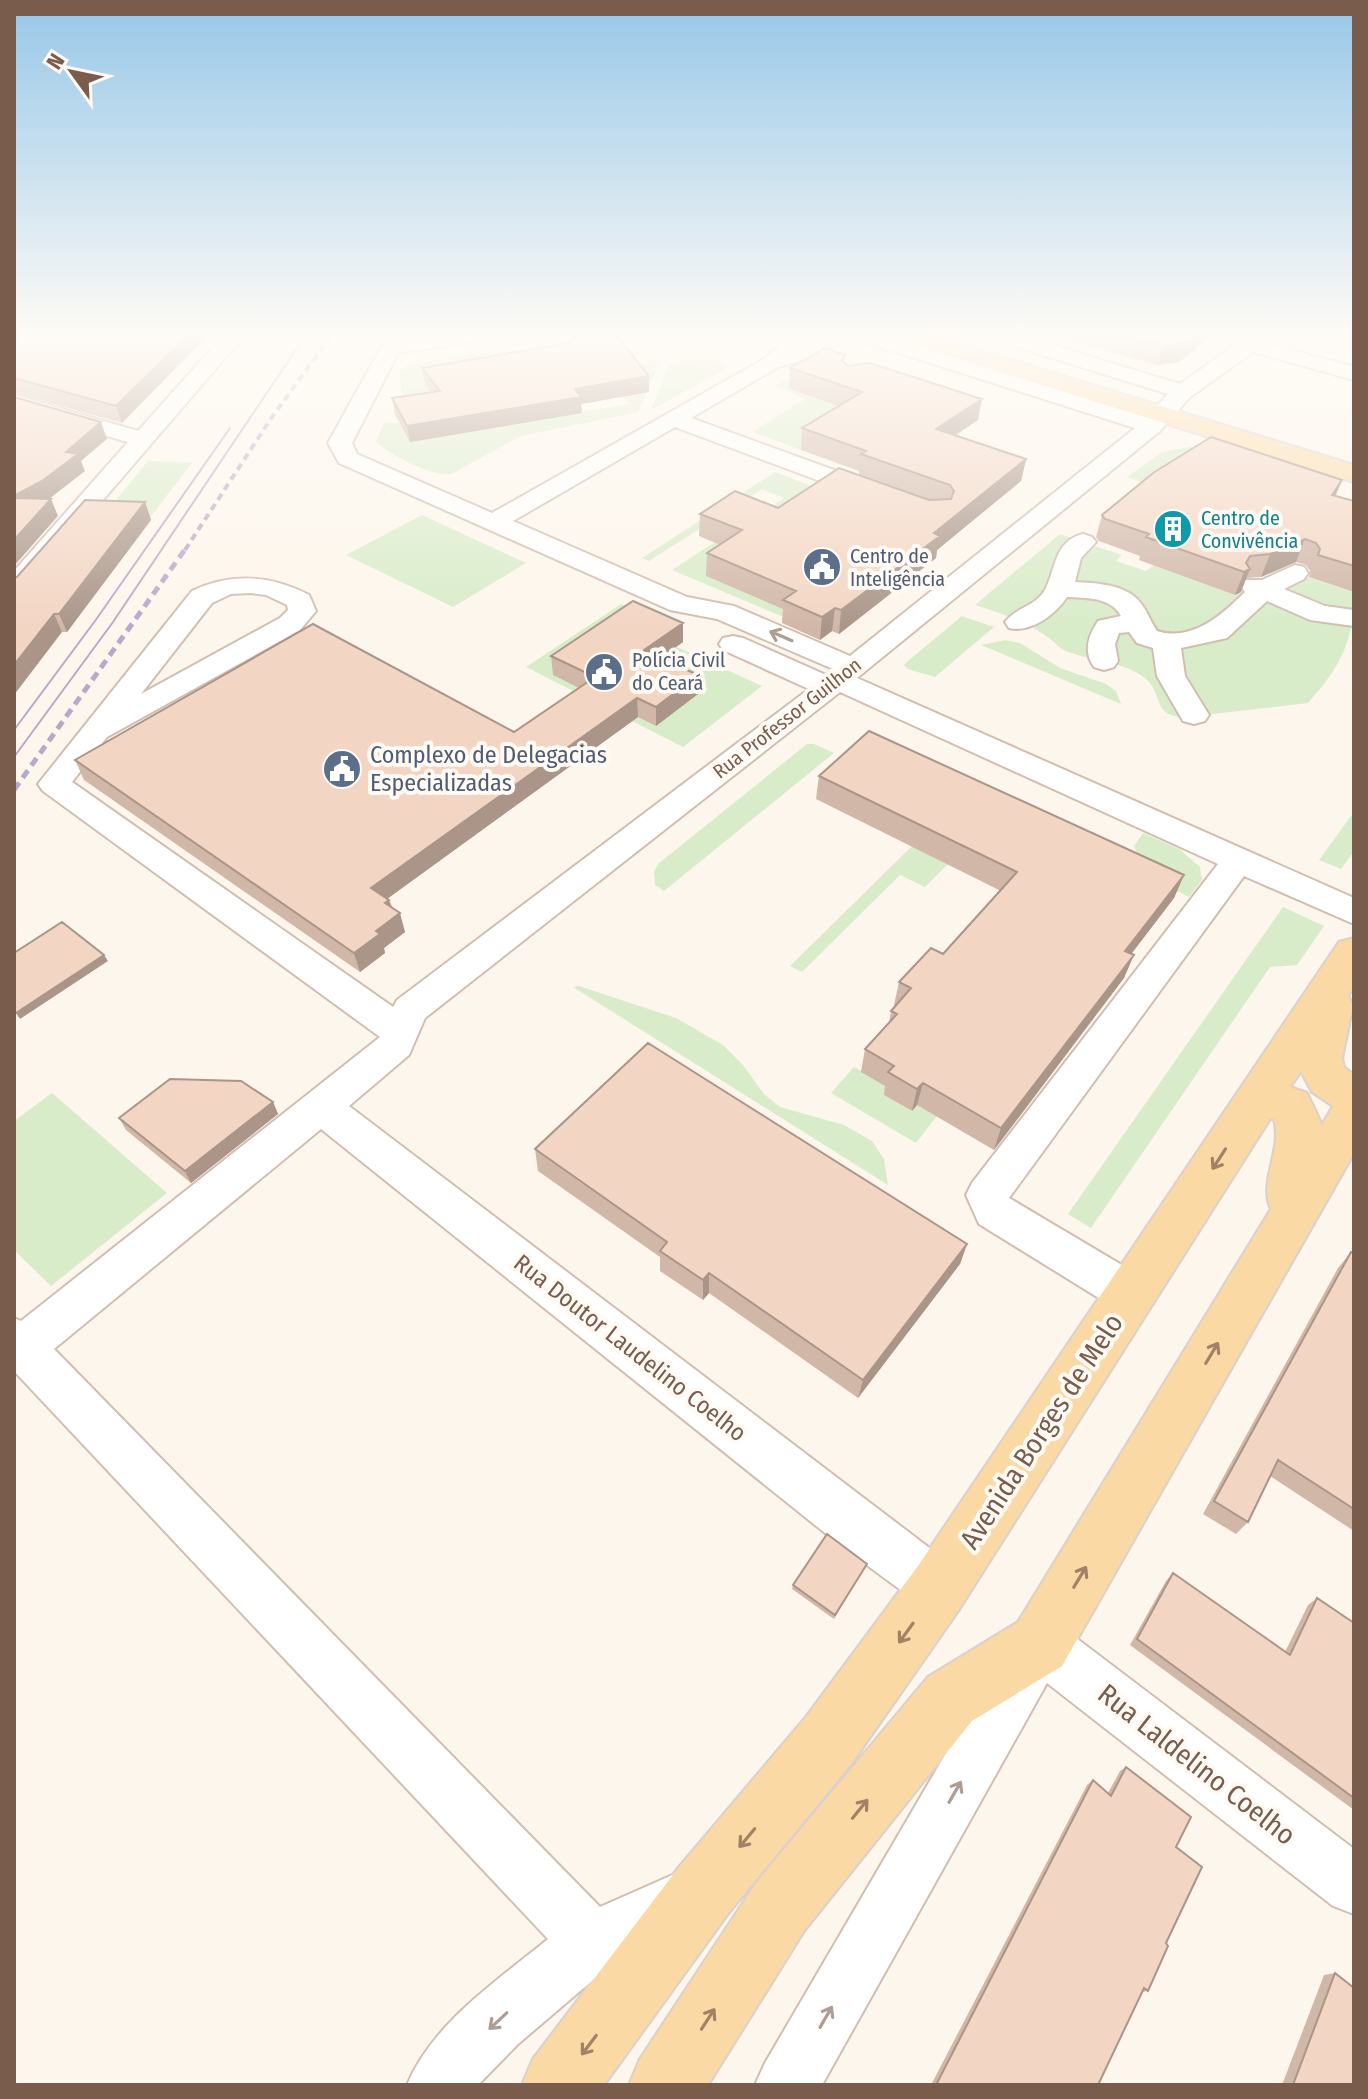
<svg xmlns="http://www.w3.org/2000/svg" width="1368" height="2099" font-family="'Fira Sans Condensed',sans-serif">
	<rect width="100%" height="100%" fill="#fdf6ec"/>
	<!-- green -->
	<path fill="#d8ecc9" d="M500,349L516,368L438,401H403L399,372L406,366Z
		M704,359L725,365L727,368L651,410L669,365Z
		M823,359L863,370L790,390L859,413L801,450L753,432L805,399L776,386Z
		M660,362L638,412L521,436L451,474C432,477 390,455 376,442L384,423H399L411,442L629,404L602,372Z
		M1189,447H1204L1144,483L1127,477L1162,452Z
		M148,461L192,463L148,520L102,517Z
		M775,472L879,512L750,520L784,498L762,489L649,561L642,558Z
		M422,515L526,563L453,607L346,555Z
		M1060,534L1122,555L1116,561L1146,571L1154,565L1235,595L1287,570L1354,592C1354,642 1340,667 1308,703L1187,717C1151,718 1164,694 1146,679C1124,661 1094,662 1069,652C1059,649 1057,644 1049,638C1028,622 1000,613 975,605Z
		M715,542L742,553L832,631L826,635L672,570Z
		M621,604L657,620H634L645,669L677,647L762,686L683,747L526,667Z
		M962,616L994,627L935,677L907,669L904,665L908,661Z
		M1005,640L1020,643L1060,668L1106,684L1116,691L1121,704L981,645Z
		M807,744H814L834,753L664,891L655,885L654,872L658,864Z
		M1354,812V851L1341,869L1319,860Z
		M1143,833L1179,849L1200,867L1202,880L1189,897C1165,885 1144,873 1134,846Z
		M912,846L948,864L925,887L900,875L802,972L790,966Z
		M1283,907L1324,926L1297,965L1270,967L1091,1228L1068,1214Z
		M579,986L676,1018L723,1045L743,1065L764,1094L780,1107L844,1125L872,1141L884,1159L888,1185L573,987Z
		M854,1067L889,1088L884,1095L911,1111L917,1105L937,1116L916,1143L831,1093Z
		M52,1093L167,1193L51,1286L14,1250V1121Z"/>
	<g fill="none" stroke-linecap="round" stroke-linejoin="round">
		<defs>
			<path id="minor" d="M223,336H244L23,593L14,595V571L128,442L14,409V395L138,431Z
				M430,336H481L471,342L398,353L352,443L357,454L492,513L764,359L790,336H812L804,345L822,336H848L845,340L809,358L778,367L691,418L886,489L889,494L886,499H868L675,427L513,521L687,597L734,606L850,656L1135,428L858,340L855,336H886L1147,417L1168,394L994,340L991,336H1022L1180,384L1248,336H1271L1265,343L1354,367V380L1253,352L1190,397L1160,431L857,678L1354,898V924L1244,876L1009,1198L1147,1280L1153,1294L1147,1308L1131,1314L1115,1308L979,1224L966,1195L972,1183L1218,864L840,692L425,1018L409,1055L349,1106L957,1569L965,1587L957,1605L939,1613L921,1605L845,1549L321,1129L54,1349L600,1907L686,1869L707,1877L715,1898L707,1919L613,1963L518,2044L478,2085H407C433,2023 497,1981 548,1939L14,1371V1318L21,1321L380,1037L43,791L38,784L192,591C232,572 270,575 309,595L316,611L300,630L107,737L72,782L393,1007L397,1000L809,689L723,650L719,644L723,638L733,636L743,638L826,675L833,669L717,619L670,610L339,463L328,443L383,344ZM251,593L266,595L287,605L288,610L280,618L141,694L212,603L231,594Z
				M1083,534L1092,537L1096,542L1081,558L1075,582C1094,583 1121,584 1136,598C1146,607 1150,621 1157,631C1192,642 1222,615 1245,592L1240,586L1244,580H1262L1295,565L1304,567L1308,573L1304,579L1284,589L1325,606L1354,610V626L1310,620L1267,601L1227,638L1181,648L1185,676L1209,715L1205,721L1194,724L1183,721L1157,676L1153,648L1137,643L1129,632L1119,633L1115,644L1118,661L1114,667L1104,670L1094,667C1083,652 1088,636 1098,621L1121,616C1111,597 1087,598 1067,597C1055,615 1031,633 1009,628L1005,622C1015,608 1036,606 1045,590C1056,569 1054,541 1083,534Z
				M1040,1618L1059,1625L1354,1849V1914L1333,1906L1047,1683L822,2085H755L765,2063L1021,1625Z"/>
			<path id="major" d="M896,336H932L1354,465V482L900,341Z
				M1354,938V987L1348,996L1353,1005L1342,1058L1344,1067L1354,1075V1153L1062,1666L972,1721L804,1931L708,2085H629L640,2059L756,1883L928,1677L1018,1622L1271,1209C1258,1182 1283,1149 1274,1119H1270L960,1608L852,1763L727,1915L604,2085H522L533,2059L679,1867L806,1717L918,1566L1339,942ZM1301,1071L1312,1092L1333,1106L1322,1125L1307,1093L1290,1087Z"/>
		</defs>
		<!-- minor casing -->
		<use href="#minor" stroke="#d1beb0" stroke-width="4"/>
		<!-- major casing -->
		<use href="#major" stroke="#dad1cd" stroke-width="4"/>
		<!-- minor -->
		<use href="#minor" fill="#fff" fill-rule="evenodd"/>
		<!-- major -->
		<use href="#major" fill="#fbd9a5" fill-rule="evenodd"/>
		<!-- tram -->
		<path stroke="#b9a8c9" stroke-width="2" d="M14,730L95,621L230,428
			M14,757L113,622L305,336"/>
		<!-- rail-far1 -->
		<path stroke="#b9a8c9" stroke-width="4" stroke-dasharray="7 5" stroke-linecap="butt" d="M185,550L272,417L331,336"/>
		<!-- rail -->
		<path stroke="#b9a8c9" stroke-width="5" stroke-dasharray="9 6" stroke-linecap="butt" d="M14,790L186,548"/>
	</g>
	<!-- wall -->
	<path fill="#d1b7a8" d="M14,336H207L122,423L14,393Z
		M1056,336H1213L1179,362L1157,365Z
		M845,355L844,361L848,366L978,420L956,435L1026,459L1021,481L937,550L936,558L839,634L832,631L820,640L782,623L783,609L706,576L707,553L720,545L699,536L700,514L778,508L859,475V471L801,450L802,428L838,406L789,389L790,368Z
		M422,368L649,376V392L581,404L582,413L410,442L395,415L392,398L431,392L425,384Z
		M1336,496L1354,501V592L1309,577L1310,571L1306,565L1296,562L1261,577L1246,578L1241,592L1235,595L1139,560L1140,556L1099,541L1096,537L1102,515Z
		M145,502L151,520L67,632H62L17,577Z
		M683,623V642L661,658L698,675V694L656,726L638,717L388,898L405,932L384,948L385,953L360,972L84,780L75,760L514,732L579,688L553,675L551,656Z
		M819,776L1184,875L1174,898L1131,954L1124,978L994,1150L917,1105L912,1111L884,1095L885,1086L861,1072L865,1049L889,1023L891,1011L896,1006L894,1005L899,982L943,954L1001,891L816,799Z
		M273,1102L278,1114L191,1183L126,1130L119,1118Z
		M535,1149L967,1244L960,1264L858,1398L709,1293L703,1300L660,1271V1257L538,1171Z
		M1351,1252L1353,1254L1354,1253V1531L1270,1476L1248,1522L1236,1534L1203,1514L1338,1268Z
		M867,1564L834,1619L792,1589L793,1585Z
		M1173,1573L1285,1652L1308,1605L1317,1598L1354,1623V1810L1130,1645L1166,1581Z
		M1126,1767L1176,1847L1166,1943L1148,1991L1142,1992L1098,2085H931L1087,1785L1093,1780L1108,1793L1120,1771Z
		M1335,1973L1354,2085H1282L1324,1975Z"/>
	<!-- shaded-wall -->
	<path fill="#aa9588" d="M187,336H207L122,423L116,406Z
		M1194,336H1213L1179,362L1157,365L1163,346Z
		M649,376V392L581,404L582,413L410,442L407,426L575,389Z
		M982,399L978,420L933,450L936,429Z
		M101,422L107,439L81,461L85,471L49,499L14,517V496Z
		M1026,459L1021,481L937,550L936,558L839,634L841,610Z
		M1342,480L1333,502L1332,495Z
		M51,499L58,516L14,566V540Z
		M145,502L151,520L67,632L59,614Z
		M1305,539L1296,562L1261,577L1270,554Z
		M1250,569L1241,592L1235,595L1244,572Z
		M835,608L832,631L820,640L822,617Z
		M54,614L62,632L14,695V665Z
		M683,623V642L645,669L644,650Z
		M698,675V694L656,726V707Z
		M637,698L638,717L376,907L371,888Z
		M1184,875L1174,898L1116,974L1125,951Z
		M389,900L394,918L400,913L405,932L384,948L385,953L360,972L354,953L376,931L385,903Z
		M104,955L108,961L20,1019L16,1013Z
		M1134,955L1124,978L994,1150L1001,1128Z
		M923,1083L917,1105L912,1111L917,1089Z
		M273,1102L278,1114L191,1183L185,1171Z
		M967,1244L960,1264L858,1398L863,1380Z
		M709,1273V1293L703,1300V1280Z"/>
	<!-- building -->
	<path fill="#f3d5c3" stroke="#aa9588" stroke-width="2" d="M14,336H187L116,406L14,378Z
		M576,336H593L597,339L617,336L649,376L575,389L581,397L407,426L392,398L440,391L422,368L569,343Z
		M1127,336H1194L1185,343L1163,346Z
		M825,348L845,355L842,360L848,366L870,363L982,399L936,429L1026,459L934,533L940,536L841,610L835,608L822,617L783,600L796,591L707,553L742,530L700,514L735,491L778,508L839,468L929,500L951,499L954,491L950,485L861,454L866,451L802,428L862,392L790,368Z
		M14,397L101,422L66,452L78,454L42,481L14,496Z
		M1211,437L1342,480L1332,495L1354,501V566L1318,555L1320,549L1316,543L1305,539L1270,554L1250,556L1246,563L1250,569L1244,572L1146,537L1149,534L1105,519L1102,515L1153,473Z
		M14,498L51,499L14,540Z
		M85,500L145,502L59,614H54L14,665V578L17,577Z
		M633,601L683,623L644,650L698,675L656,707L637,698L371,888L389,900L385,903L400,913L376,931L380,934L354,953L75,760L313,624L514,732L595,677L551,656Z
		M869,731L1184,875L1125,951L1134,955L1001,1128L923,1083L917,1089L888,1072L894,1066L865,1049L897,1014L891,1011L911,988L899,982L931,948L943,954L1017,872L819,776Z
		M62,922L104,955L16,1013L14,1011V953Z
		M648,1043L967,1244L863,1380L709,1273L703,1280L660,1251L667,1242L535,1149Z
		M170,1079L241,1081L273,1102L185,1171L119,1118Z
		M1351,1252L1354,1254V1509L1278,1460L1248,1522L1214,1501Z
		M827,1534L867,1564L835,1615L793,1585Z
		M1173,1573L1290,1655L1317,1598L1354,1623V1798L1137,1639Z
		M1126,1767L1191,1817L1176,1847L1202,1867L1166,1943L1168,1946L1148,1991L1144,1988L1098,2085H936L1093,1780L1111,1796Z
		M1335,1973L1354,1988V2085H1293Z"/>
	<!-- one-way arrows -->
	<defs><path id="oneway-shaft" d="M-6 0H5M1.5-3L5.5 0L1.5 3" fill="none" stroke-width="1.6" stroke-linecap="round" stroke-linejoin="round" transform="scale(2)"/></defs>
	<g stroke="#af9d94">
		<use href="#oneway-shaft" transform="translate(781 636) rotate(-157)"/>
		<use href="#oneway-shaft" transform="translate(955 1792) rotate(-60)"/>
		<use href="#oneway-shaft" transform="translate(826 2017) rotate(-60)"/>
		<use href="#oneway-shaft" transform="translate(498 2021) rotate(137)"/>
	</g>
	<g stroke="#a18267">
		<use href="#oneway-shaft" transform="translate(1219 1159) rotate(123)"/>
		<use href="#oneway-shaft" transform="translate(1212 1353) rotate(-59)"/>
		<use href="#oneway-shaft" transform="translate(1080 1577) rotate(-59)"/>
		<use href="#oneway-shaft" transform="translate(906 1633) rotate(126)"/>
		<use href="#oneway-shaft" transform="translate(860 1809) rotate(-51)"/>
		<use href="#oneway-shaft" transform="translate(747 1838) rotate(130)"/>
		<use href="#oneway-shaft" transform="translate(708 2019) rotate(-57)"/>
		<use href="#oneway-shaft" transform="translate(589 2045) rotate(127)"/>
	</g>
	<!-- sky -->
	<linearGradient id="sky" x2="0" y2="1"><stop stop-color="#97c7e8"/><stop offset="0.53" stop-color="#fefbf6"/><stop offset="1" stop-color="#fefbf6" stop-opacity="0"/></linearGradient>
	<rect width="1368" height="630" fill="url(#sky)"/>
	<!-- icons -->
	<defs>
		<symbol id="building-disc" viewBox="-11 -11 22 22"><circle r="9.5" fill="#0f9aa8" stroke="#fffaf3"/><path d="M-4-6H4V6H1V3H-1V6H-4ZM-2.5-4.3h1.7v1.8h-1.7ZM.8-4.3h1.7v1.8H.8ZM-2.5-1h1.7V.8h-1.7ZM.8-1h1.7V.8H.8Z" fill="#fff"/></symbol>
		<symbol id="civic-disc" viewBox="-11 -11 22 22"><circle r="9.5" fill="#5c6f8a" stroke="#fffaf3"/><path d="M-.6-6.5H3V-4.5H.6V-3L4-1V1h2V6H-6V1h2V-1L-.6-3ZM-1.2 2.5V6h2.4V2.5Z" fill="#fff"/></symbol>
	</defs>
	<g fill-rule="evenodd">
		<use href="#building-disc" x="1151" y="507" width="44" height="44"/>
		<use href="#civic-disc" x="800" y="545" width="44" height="44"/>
		<use href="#civic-disc" x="582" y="650" width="44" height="44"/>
		<use href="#civic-disc" x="320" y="747" width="44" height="44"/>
	</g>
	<g text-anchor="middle" stroke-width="8" stroke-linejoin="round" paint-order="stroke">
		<!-- far-culture labels -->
		<g font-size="20" fill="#0d838f" stroke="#fffaf3" text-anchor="start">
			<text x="1201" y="525">Centro de<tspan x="1201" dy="23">Convivência</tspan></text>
		</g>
		<!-- far-service labels -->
		<g font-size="20" fill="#4e5e75" stroke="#fffaf3" text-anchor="start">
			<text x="850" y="563">Centro de<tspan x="850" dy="23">Inteligência</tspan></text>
			<text x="632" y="667">Polícia Civil<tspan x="632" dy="23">do Ceará</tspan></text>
		</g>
		<!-- far-street labels -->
		<g font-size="20" fill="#7a5c4d" stroke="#fffaf3">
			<text transform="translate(787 718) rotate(-38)" y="7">Rua Professor Guilhon</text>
		</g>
		<!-- service labels -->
		<g font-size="24" fill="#4e5e75" stroke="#fffaf3" text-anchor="start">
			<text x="370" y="763">Complexo de Delegacias<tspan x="370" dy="28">Especializadas</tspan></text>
		</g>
		<!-- street labels -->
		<g font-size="24" fill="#7a5c4d" stroke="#fffaf3">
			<text transform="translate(630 1348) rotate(38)" y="8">Rua Doutor Laudelino Coelho</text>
		</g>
		<!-- near-street labels -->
		<g font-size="28" fill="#7a5c4d" stroke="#fffaf3">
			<text transform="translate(1041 1431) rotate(-57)" y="10">Avenida Borges de Melo</text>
			<text transform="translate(1197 1764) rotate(38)" y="10">Rua Laldelino Coelho</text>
		</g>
	</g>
	<!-- border -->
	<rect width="1368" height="2099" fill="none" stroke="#7a5c4d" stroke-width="32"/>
	<!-- north arrow -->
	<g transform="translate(72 72) rotate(303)" stroke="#fffaf3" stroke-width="6" paint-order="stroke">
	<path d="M0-6L14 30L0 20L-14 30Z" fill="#7a5c4d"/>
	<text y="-12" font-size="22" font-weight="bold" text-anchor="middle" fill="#7a5c4d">N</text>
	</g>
</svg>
